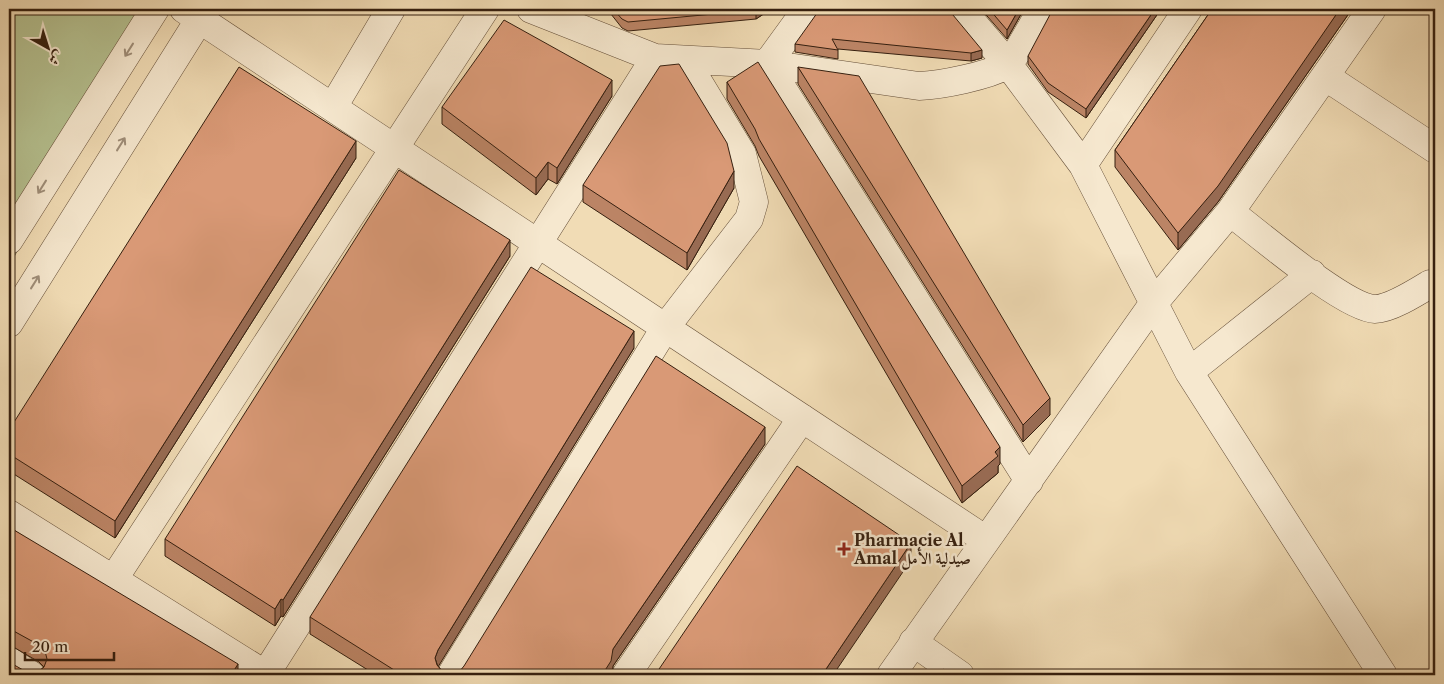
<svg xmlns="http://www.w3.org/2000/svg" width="1444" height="684" font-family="'Libre Caslon Text',Amiri,serif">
	<rect width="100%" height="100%" fill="#f1dcb5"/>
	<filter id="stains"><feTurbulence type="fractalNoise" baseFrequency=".004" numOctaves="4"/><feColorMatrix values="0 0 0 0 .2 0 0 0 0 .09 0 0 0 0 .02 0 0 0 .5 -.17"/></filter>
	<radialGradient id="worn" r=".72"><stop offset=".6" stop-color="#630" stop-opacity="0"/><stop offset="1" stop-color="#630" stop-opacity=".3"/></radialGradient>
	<!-- green -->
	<path fill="#b6c291" stroke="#767050" d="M9,9H148L9,266Z"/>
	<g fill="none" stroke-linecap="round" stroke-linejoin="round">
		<defs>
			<path id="minor" d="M184,9L986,540
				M531,9L655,58L767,64L919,86C942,85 987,76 1007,65C1014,60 1036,19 1042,9
				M807,9L767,64L1029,481
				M961,9L1008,64L1083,165L1189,372L1383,675
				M1326,77L1435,149
				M333,107L391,9
				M1083,165L1188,9
				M1230,212C1258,233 1345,308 1375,309C1390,309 1417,292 1430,284L1435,285
				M1189,372L1312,274
				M9,514L266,675
				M113,580L485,9
				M913,642L960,675
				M9,661L31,675
				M265,675L655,58
				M451,675L665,328L749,219L754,202L742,154L685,60
				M626,675L802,418
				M891,675L1153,304L1230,212L1372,9"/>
			<path id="tertiary" d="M9,240L155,9
				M9,323L206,9"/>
		</defs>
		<!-- minor casing -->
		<use href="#minor" stroke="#644e38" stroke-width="29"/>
		<!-- tertiary casing -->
		<use href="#tertiary" stroke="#644e38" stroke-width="29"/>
		<!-- minor -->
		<use href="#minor" stroke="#f6e8cf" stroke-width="28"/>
		<!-- tertiary -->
		<use href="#tertiary" stroke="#f6e8cf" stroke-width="28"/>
	</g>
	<!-- wall -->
	<path fill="#bb8465" stroke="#351f0f" d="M607,9H771L756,19L628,31L622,28Z
		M948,9L982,58L971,61L838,49V59L795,52V44Z
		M981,9H1024L1007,39Z
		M1161,9L1086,118L1048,92L1028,64V56Z
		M1212,9H1352L1218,202L1178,250L1115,167V150Z
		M798,67L1050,415L1023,442L798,84Z
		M727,82L1000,464L998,466V473L962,503L759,156L755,146L727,99Z
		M612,96L557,184L548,179L536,195L442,124V107Z
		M356,158L115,538L9,471V430Z
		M583,185L734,188L687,270L583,202Z
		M510,256L283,617L281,616L275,626L165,556V539Z
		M634,348L438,666L442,671L451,674L459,672L765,444L613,666L612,675H376L310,634V617Z
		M9,527L238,675L30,674L38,672L44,667L39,662L10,645L9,646Z"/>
	<!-- shaded-wall -->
	<path fill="#986b53" stroke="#351f0f" d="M758,9H771L756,19V10Z
		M1019,9H1024L1007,39V30Z
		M1155,9H1161L1086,118V109Z
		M1340,9H1352L1218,202L1178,250V233Z
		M982,50V58L971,61V53Z
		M612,80V96L557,184V168Z
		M356,141V158L115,538V521Z
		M548,162V179L536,195V178Z
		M734,171V188L687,270V253Z
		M510,240V256L283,617V600Z
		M634,331V348L438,667L435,658L438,650Z
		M1050,398V415L1023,442V425Z
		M765,427V444L613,666L612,675H602L613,649Z
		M1000,447V464L998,466V473L962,503V486Z
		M911,543V560L833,675H822Z
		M281,599V616L275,626V609Z
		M9,629H10V645L9,646Z
		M238,664V675L233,672Z"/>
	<!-- building -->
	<path fill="#d99976" stroke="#351f0f" d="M613,9H758L756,10L628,22L622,19Z
		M820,9H948L982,50L971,53L832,39L838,50L795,44Z
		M989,9H1019L1007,30Z
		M1053,9H1155L1086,109L1048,83L1028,56Z
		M1212,9H1340L1218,186L1178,233L1115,150Z
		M504,20L612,80L557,168L548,162L536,178L442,107Z
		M758,62L1000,447L995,452L998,456L962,486L759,139L755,129L727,82Z
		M679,64L727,143L734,171L687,253L583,185L660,66Z
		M239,67L356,141L115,521L9,454V430Z
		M798,67L859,76L1050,398L1023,425Z
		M399,170L510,240L283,600L281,599L275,609L165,539Z
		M531,267L634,331L438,650L435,658L437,665L442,671L451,674L459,672L464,666L656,356L765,427L613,649L611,661L602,675H402L310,617Z
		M797,466L911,543L822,675H655Z
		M9,527L238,664L233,672L238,675H9V662L30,674L38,672L44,667L47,659L45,651L39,645L10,629H9Z
		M943,669L951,675H938Z"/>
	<!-- one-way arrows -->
	<defs><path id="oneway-shaft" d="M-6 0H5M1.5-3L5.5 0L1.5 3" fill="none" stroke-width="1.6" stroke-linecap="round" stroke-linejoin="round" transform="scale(1.25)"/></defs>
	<g stroke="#9f8e79">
		<use href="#oneway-shaft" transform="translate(129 50) rotate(122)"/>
		<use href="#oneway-shaft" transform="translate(121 144) rotate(-58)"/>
		<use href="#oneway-shaft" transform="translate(42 187) rotate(122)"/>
		<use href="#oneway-shaft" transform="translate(35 282) rotate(-58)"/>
	</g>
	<!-- markers -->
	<path fill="#8f2418" stroke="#f6e8cf" stroke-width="2" d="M841.5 541.5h5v5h5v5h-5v5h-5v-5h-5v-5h5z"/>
	<g text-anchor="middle" stroke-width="5" stroke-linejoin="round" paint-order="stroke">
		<!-- poi labels -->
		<g font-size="16" font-weight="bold" fill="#351f0f" stroke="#f6e8cf" text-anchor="start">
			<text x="854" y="546">Pharmacie Al<tspan x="854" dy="18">Amal صيدلية الأمل</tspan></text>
		</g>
	</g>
	<!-- margin -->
	<rect width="1444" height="684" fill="none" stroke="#f1dcb5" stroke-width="30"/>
	<rect x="10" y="10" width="1424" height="664" fill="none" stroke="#351f0f" stroke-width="2.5"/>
	<rect x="15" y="15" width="1414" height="654" fill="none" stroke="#351f0f"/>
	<!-- north arrow -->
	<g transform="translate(48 48) rotate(141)" stroke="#f6e8cf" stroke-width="4" paint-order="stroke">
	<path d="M0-4L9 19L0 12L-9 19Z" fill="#351f0f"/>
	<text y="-8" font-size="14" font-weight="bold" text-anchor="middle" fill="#351f0f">ش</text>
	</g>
	<!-- scale -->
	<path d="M25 652v8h89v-8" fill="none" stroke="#351f0f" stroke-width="2.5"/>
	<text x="32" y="652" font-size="15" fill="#351f0f" stroke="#f6e8cf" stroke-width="4" paint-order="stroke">20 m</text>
	<rect width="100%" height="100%" filter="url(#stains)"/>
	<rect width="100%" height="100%" fill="url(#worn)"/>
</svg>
